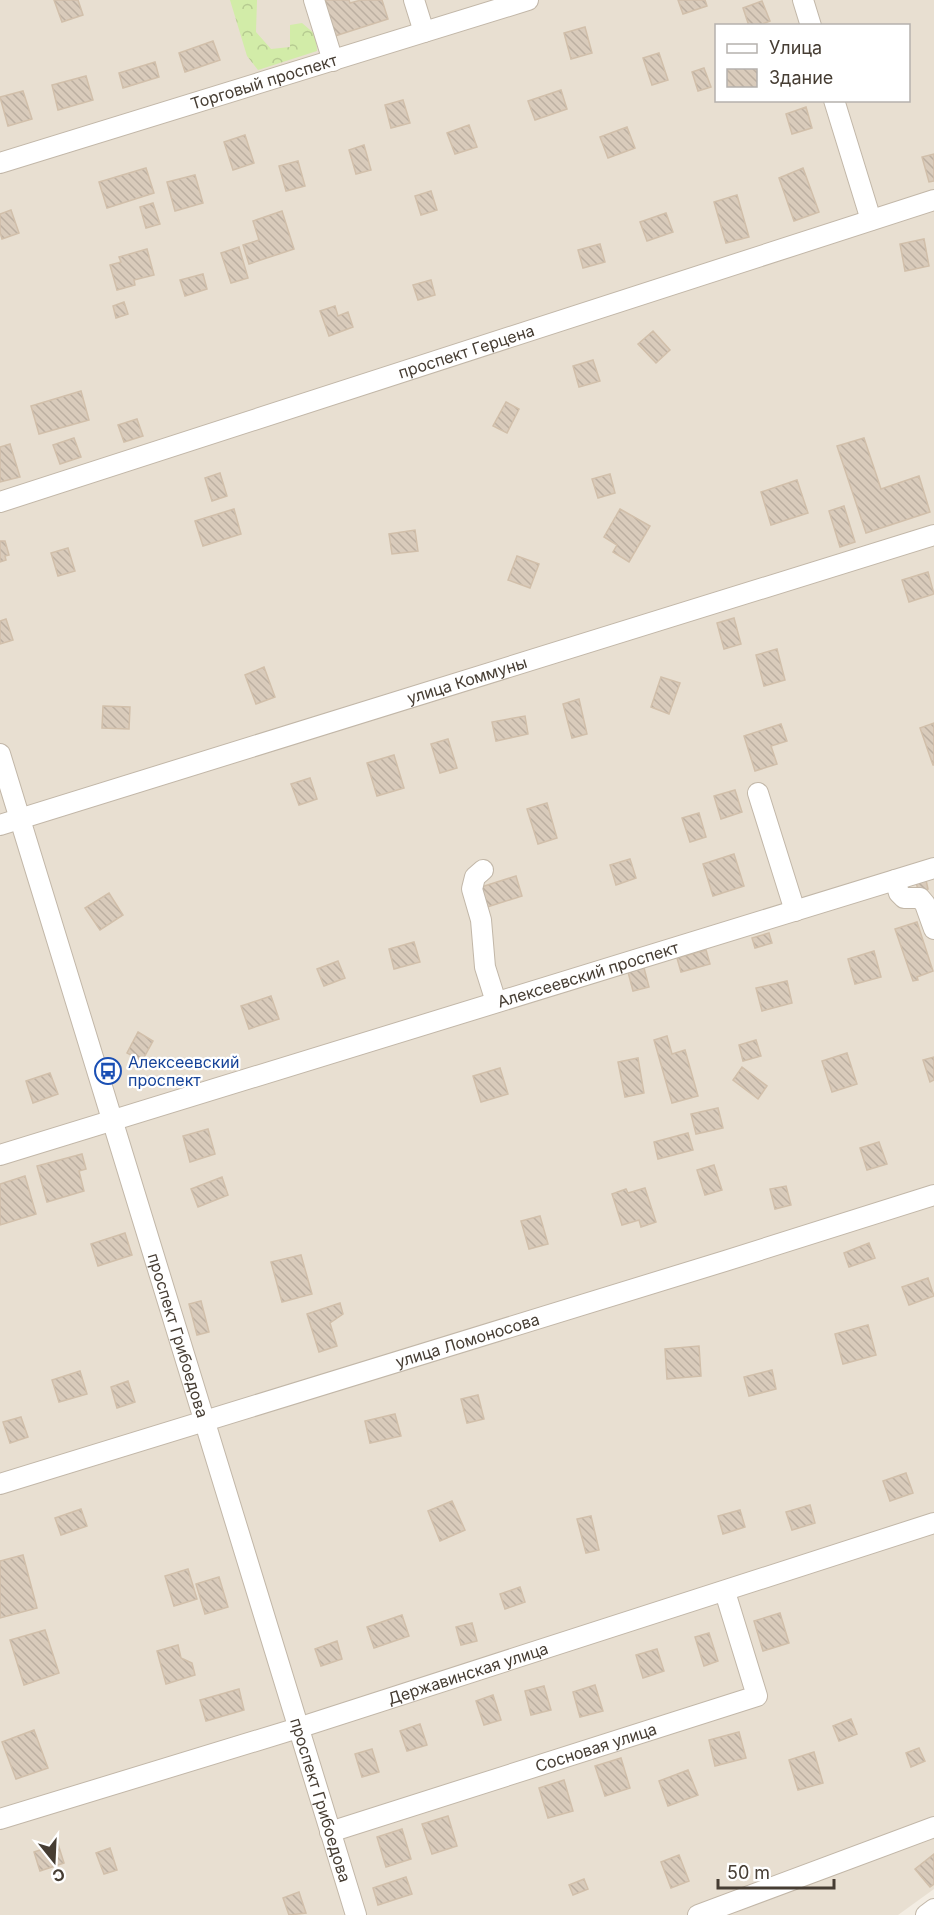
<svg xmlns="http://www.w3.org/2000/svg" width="934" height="1915" font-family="Inter,sans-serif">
	<defs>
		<pattern id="forest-crowns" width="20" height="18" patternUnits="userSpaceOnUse" patternTransform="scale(1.5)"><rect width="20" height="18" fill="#d2eca8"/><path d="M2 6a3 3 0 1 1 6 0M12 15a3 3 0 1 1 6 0" fill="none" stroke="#b6cb91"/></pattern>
		<pattern id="building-back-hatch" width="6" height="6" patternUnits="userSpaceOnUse" patternTransform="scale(1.5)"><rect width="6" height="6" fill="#d9cbbb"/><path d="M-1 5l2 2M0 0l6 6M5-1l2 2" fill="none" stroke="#bcafa1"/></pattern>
	</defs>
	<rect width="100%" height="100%" fill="#f3ede3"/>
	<!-- residential -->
	<path fill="#e8dfd1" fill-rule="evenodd" d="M0,0H934V1889L898,1915H0ZM716,26H908V100H716Z"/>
	<!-- forest -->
	<path fill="url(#forest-crowns)" d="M230,0H257L256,32L271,49L290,47V25L302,23L316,35L317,51L258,70L247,56Z"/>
	<!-- building -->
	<path fill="url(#building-back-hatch)" stroke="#d1bfaa" stroke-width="1.5" d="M54,0H78L83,15L62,22Z
		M324,0H349L350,3L361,0H382L388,19L335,36Z
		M678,0H705L707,6L683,14Z
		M762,1L770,21L757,26H749L743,8Z
		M585,27L592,53L571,59L564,33Z
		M213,41L220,60L185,72L179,53Z
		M659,53L668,80L652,85L643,58Z
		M155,62L159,77L123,88L119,73Z
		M704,68L711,87L698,91L692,72Z
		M86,76L93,100L58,110L52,85Z
		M561,90L567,109L535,120L528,101Z
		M23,91L32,119L8,126L0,97Z
		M403,100L410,123L391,128L385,105Z
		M806,107L812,128L792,134L786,114Z
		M469,125L477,147L455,154L447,133Z
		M627,127L635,148L608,158L600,137Z
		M245,135L254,163L233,170L224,142Z
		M364,145L371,170L356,174L349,150Z
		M934,154V181L929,182L922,157Z
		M298,161L305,186L286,191L279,166Z
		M146,168L154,193L107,208L99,182Z
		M803,168L819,212L794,221L779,178Z
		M195,175L203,203L175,211L167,182Z
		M431,191L437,210L421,215L415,196Z
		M737,195L749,237L726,243L714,202Z
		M153,203L160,224L146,228L140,207Z
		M11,210L19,233L2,239L0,232V214Z
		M282,211L294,249L249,264L243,245L259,240L253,221Z
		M666,213L673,232L647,241L640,222Z
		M924,239L929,266L905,271L900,244Z
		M600,244L605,262L583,268L578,250Z
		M239,247L248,278L231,283L221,253Z
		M147,249L154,275L134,280L135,285L117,290L110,265L121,262L119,257Z
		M203,274L207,289L185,296L180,280Z
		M431,280L435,295L418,300L413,285Z
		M124,302L128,314L116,318L113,306Z
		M335,306L338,316L348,312L353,327L329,336L320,311Z
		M653,331L670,350L656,363L638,344Z
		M593,360L600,381L579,387L573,366Z
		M81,391L89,420L39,434L31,406Z
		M506,402L519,409L507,433L493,426Z
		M137,419L143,436L124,442L118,425Z
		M74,438L81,457L60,464L53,445Z
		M864,438L881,489L919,476L930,512L866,533L837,446Z
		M10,444L20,477L0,482V447Z
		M220,473L227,496L212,501L205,478Z
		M610,474L615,493L598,498L592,479Z
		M797,480L808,513L771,525L761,492Z
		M844,506L855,542L840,547L829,511Z
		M234,509L241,534L203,546L195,521Z
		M620,509L650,526L629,562L613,552L617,545L604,537Z
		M415,530L418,551L392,554L389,534Z
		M0,541H5L9,555L5,556L6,560L0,562Z
		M68,548L75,571L58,576L51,553Z
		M517,556L539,564L530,588L508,580Z
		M928,572L934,594L909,602L902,580Z
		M734,618L741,644L724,649L717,623Z
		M6,619L13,640L0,644V621Z
		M777,649L785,680L764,686L756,655Z
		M264,667L275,697L256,704L245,675Z
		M661,677L680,683L669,714L651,707Z
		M579,699L587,734L572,738L563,704Z
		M103,706L130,707L129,729L102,728Z
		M525,716L528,734L496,741L492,722Z
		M934,723V765H933L920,728Z
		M781,724L787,741L771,746L777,764L755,771L744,736Z
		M448,739L457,768L440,773L431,744Z
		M394,755L404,788L377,796L367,763Z
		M310,778L317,799L299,805L291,784Z
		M735,790L742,812L721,819L714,796Z
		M547,803L557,838L538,844L527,809Z
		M699,813L706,837L690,842L682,818Z
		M734,854L744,886L713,896L703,864Z
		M630,859L636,878L616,885L610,865Z
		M516,876L522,896L484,908L478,888Z
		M926,880L928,889L919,892L916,883Z
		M109,893L123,915L100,930L85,908Z
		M917,922L933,971L917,977L918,980L913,981L895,929Z
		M769,933L772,943L755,948L752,938Z
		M414,942L420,962L394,969L389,949Z
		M706,950L710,964L681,972L677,958Z
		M874,951L881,977L855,984L848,959Z
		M338,961L345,978L324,986L317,969Z
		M644,968L649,987L633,991L628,972Z
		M787,981L792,1003L762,1011L756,988Z
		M271,996L279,1019L249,1029L241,1006Z
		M138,1032L153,1041L142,1061L127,1053Z
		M667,1036L672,1054L685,1050L698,1096L672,1103L654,1040Z
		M756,1040L761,1056L743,1061L739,1045Z
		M847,1053L857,1084L832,1092L822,1061Z
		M934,1057V1080L930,1082L923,1060Z
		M638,1058L644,1093L625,1097L618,1062Z
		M742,1067L767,1086L758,1099L733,1080Z
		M500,1068L508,1094L481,1102L473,1076Z
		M50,1073L58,1094L33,1103L26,1081Z
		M718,1108L723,1128L696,1134L691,1114Z
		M208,1129L215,1154L190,1162L183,1136Z
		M688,1133L693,1150L658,1159L654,1142Z
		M879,1142L887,1164L867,1170L860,1148Z
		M82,1154L86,1169L79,1171L84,1191L47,1202L37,1166Z
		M714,1165L722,1190L705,1195L697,1170Z
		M25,1176L36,1214L0,1225V1184Z
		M222,1177L228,1195L198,1207L191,1189Z
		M786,1186L791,1205L775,1209L770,1189Z
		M645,1188L656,1222L641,1227L639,1220L622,1225L612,1194L626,1189L628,1193Z
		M540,1216L548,1244L529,1249L521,1221Z
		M125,1233L132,1255L98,1266L91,1244Z
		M869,1243L875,1258L849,1267L844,1253Z
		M301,1255L312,1294L282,1302L271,1262Z
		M928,1278L934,1296L909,1305L902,1287Z
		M201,1301L209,1332L197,1335L189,1304Z
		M340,1303L343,1314L330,1323L337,1346L319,1352L307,1314Z
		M868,1325L876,1355L843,1364L835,1334Z
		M699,1346L701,1376L667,1379L665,1349Z
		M772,1370L776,1389L749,1396L744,1377Z
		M80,1371L87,1394L59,1402L52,1380Z
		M128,1381L135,1402L117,1408L111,1387Z
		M478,1395L484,1419L467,1423L461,1399Z
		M395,1414L401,1436L370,1443L365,1421Z
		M21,1417L28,1437L10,1443L3,1422Z
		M906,1473L913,1493L890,1501L883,1481Z
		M452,1501L465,1530L440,1541L428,1511Z
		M810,1505L815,1523L792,1530L786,1512Z
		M81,1509L87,1526L61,1535L55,1518Z
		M740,1510L745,1527L723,1534L718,1516Z
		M591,1516L599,1550L586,1553L577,1519Z
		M23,1555L37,1608L0,1618V1561Z
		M188,1569L197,1599L174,1606L165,1576Z
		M219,1577L228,1607L205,1614L196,1584Z
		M520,1587L525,1602L505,1609L500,1594Z
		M780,1613L789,1643L763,1651L754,1621Z
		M402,1615L409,1636L374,1648L367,1627Z
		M472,1623L477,1641L461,1645L456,1627Z
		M45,1630L59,1673L24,1685L10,1640Z
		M709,1633L718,1661L704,1666L695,1637Z
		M337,1641L342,1659L321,1666L315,1649Z
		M178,1645L181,1658L192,1663L195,1675L166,1684L157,1651Z
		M657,1649L664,1671L643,1678L636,1655Z
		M595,1685L603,1711L580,1717L573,1692Z
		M544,1686L551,1710L531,1715L525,1691Z
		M239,1689L244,1710L206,1721L200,1700Z
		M493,1695L501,1720L484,1725L476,1701Z
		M851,1719L857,1734L839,1741L833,1726Z
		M420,1724L427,1745L407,1751L400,1731Z
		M34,1730L48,1768L16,1779L2,1742Z
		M739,1732L746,1758L715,1766L709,1740Z
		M919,1748L925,1761L911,1767L906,1753Z
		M372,1749L379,1772L362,1777L355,1754Z
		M814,1752L823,1783L798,1790L789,1760Z
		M621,1758L630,1788L605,1796L595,1766Z
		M688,1770L698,1795L668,1806L659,1781Z
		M564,1780L573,1811L548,1818L539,1788Z
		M448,1816L457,1846L432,1854L422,1824Z
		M402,1829L411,1859L386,1867L377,1837Z
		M58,1844L64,1863L40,1871L34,1852Z
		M110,1848L117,1870L104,1874L96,1853Z
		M934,1854V1884L930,1887L915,1869Z
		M679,1855L689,1881L671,1888L661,1862Z
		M406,1877L412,1894L378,1905L373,1888Z
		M584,1879L588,1889L573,1895L569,1885Z
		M299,1892L306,1913L289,1915L283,1898Z"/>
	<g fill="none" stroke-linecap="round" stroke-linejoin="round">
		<defs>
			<g id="minor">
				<path d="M314,0L333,61"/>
				<path d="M414,0L424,32"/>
				<path d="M803,0L811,26"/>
				<path d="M834,100L871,220"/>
				<path id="s1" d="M0,163L528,0"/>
				<path id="s2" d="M0,502L934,200"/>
				<path id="s3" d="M0,754L356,1915"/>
				<path d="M758,793L795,911"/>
				<path id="s4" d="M0,825L934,535"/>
				<path d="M483,870L475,877L472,889L481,920L485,967L496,1002"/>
				<path d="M895,880L899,893L904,898H920L925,904L934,929"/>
				<path id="s5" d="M0,1155L934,868"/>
				<path id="s6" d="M0,1484L725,1261L934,1195"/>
				<path id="s7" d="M0,1819L298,1728L934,1523"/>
				<path id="s8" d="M330,1832L757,1696L725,1592"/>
				<path d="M698,1915L934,1827"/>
				<path d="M926,1915L934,1909"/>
			</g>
		</defs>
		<!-- minor casing -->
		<use href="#minor" stroke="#c2b7a8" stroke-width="22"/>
		<!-- minor -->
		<use href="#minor" stroke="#fff" stroke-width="20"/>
	</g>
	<!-- icons -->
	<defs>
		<symbol id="bus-ring" viewBox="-11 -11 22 22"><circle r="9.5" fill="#fff" stroke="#1a4fb4" stroke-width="1.5"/><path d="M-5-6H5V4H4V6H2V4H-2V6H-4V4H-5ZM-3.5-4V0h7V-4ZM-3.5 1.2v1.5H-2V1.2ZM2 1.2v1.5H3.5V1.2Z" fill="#1a4fb4"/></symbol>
	</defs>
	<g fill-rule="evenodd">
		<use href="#bus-ring" x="93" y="1056" width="30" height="30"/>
	</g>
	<g text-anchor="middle" stroke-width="4.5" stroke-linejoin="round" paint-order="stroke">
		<!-- street labels -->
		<g font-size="16" fill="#463d33" stroke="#fff">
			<text dy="6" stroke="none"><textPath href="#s1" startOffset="276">Торговый проспект</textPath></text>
			<text dy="6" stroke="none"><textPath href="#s2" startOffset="490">проспект Герцена</textPath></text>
			<text dy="6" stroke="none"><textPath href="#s4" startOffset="489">улица Коммуны</textPath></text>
			<text dy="6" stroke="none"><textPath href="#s5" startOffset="615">Алексеевский проспект</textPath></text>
			<text dy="6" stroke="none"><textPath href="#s3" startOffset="608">проспект Грибоедова</textPath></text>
			<text dy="6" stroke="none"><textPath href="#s6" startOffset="489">улица Ломоносова</textPath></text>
			<text dy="6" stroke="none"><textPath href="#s7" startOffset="490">Державинская улица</textPath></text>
			<text dy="6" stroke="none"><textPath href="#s8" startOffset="279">Сосновая улица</textPath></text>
			<text dy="6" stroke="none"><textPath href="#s3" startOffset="1094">проспект Грибоедова</textPath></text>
		</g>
		<!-- transit labels -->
		<g font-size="16" fill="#164399" stroke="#fff" text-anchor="start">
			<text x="128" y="1068">Алексеевский<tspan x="128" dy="18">проспект</tspan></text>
		</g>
	</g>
	<!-- legend -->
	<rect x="715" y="24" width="195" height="78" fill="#ffffff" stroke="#b5b1ad" stroke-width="1.5"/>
	<rect x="727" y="44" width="30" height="9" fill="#ffffff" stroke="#b5b1ad" stroke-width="1.5"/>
	<text x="769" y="54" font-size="18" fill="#463d33">Улица</text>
	<rect x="727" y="69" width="30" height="18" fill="url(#building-back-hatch)" stroke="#b5b1ad" stroke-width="1.5"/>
	<text x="769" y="84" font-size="18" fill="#463d33">Здание</text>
	<!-- north arrow -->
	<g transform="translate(54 1861) rotate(162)" stroke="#ffffff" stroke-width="4.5" paint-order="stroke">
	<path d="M0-4.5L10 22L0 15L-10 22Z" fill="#463d33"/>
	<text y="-9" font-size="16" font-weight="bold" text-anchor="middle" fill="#463d33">С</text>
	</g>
	<!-- scale -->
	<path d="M718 1879v9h116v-9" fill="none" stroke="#463d33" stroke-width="3"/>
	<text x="727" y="1879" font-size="18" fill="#463d33" stroke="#ffffff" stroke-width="4.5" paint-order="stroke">50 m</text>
</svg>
